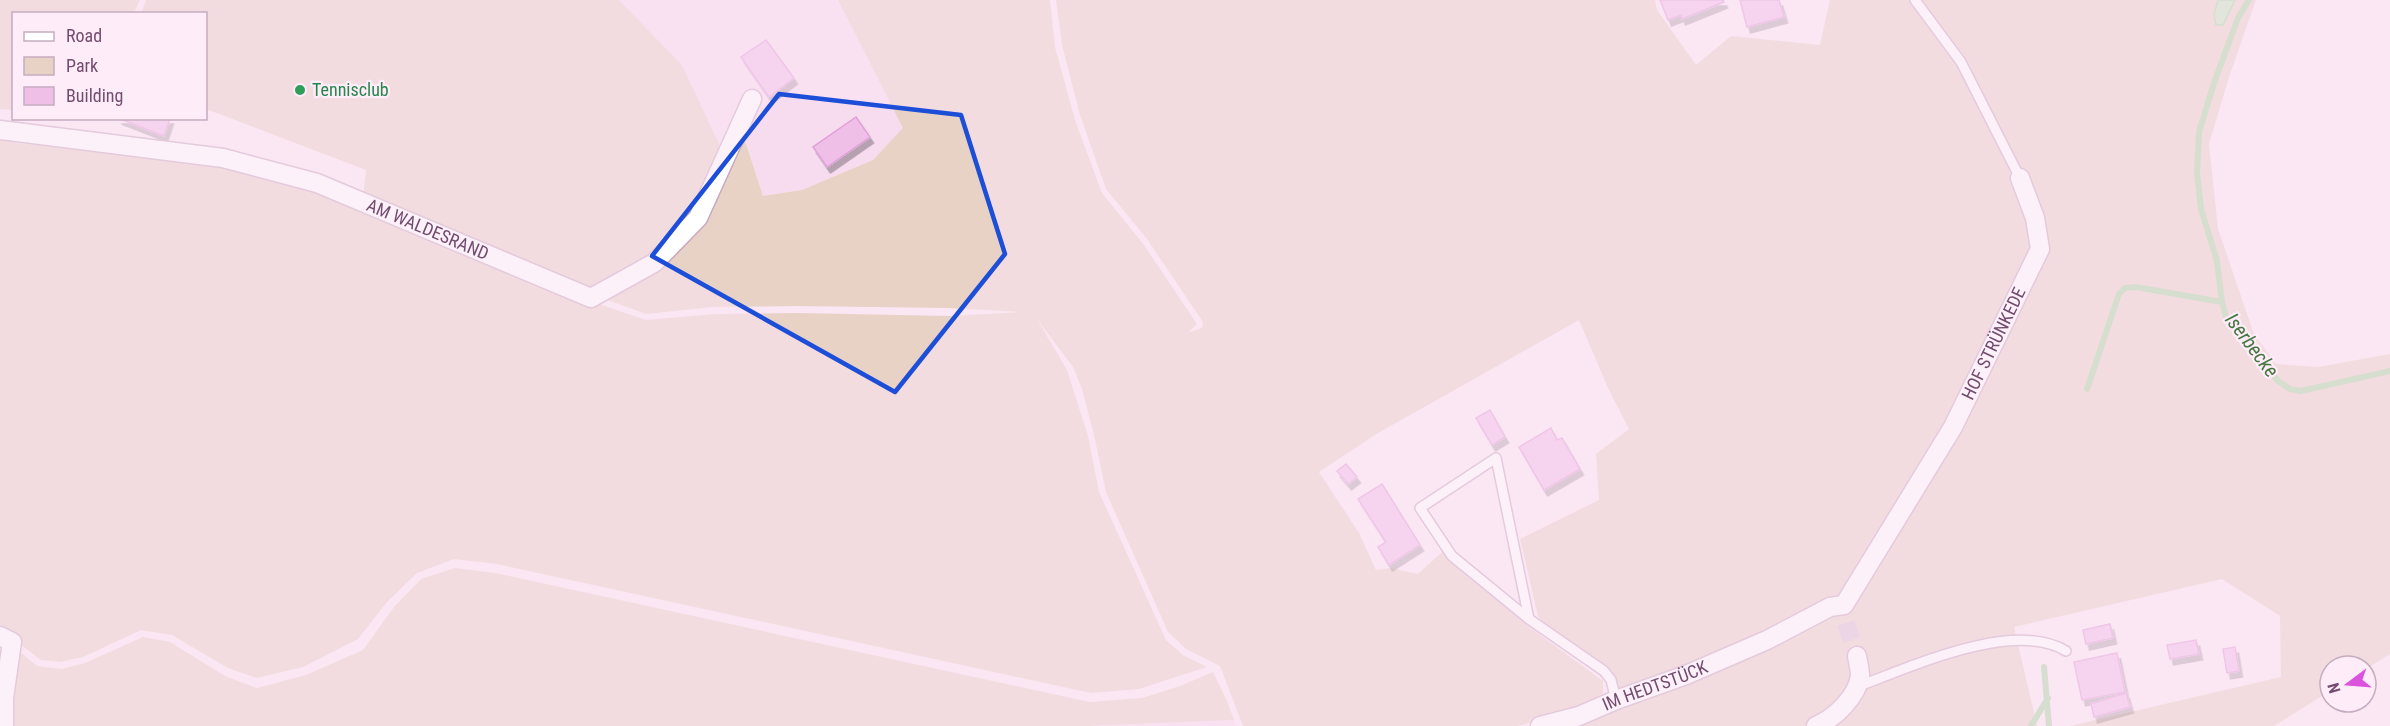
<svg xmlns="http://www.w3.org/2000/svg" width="2390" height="726" font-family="'Roboto Condensed',sans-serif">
	<defs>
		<filter id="shadow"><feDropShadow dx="3.5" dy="6" stdDeviation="0" flood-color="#0004"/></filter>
	</defs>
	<rect width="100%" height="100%" fill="#fbe6f4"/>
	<!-- residential -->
	<path fill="#f7dbef" d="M619,0H838L904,128L873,160L802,190L763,196L743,132L726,130L721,148L682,65Z
		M1234,720L1236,726H1087Z"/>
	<!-- green -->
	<path fill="#e8d1c5" d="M0,0H140L134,13L14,14L13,110L0,109Z
		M146,0H619L682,65L721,148L694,213L651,260L591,293L363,197L366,170L206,109V14H141Z
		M838,0H1050L1055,47L1075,120L1102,193L1144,245L1197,324L1187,333L1202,328L1203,322L1147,239L1106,189L1080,115L1062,45L1056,0H1655L1657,10L1696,65L1731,36L1820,45L1830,0H1909L1956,64L2016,183L2035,249L1946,428L1868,545L1879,553L2045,252L2029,185L1966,59L1920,0H2256L2229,77L2209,144L2218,229L2254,334L2276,364L2318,367L2390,354V654L2366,669V666H2330V691L2274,726H2070L2281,677L2280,616L2222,579L2014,627L2037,726H1554L1618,690L1616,677L1594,657L1547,627L1538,616L1520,539L1599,500L1596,454L1629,429L1608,388L1579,320L1378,433L1319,472L1359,533L1376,570L1391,568L1418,574L1442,552L1528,626L1603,681V694C1576,710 1548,718 1518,726H1243L1220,666L1186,649L1168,632L1106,492L1094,435L1082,389L1073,367L1037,319L1067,370L1088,436L1099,492L1166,640L1183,655L1207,667L1139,689L1091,693L497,564L454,559L417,573L387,602L358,639L303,667L257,678L228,668L172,635L141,630L83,657L60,662L41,660L21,645L8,629L0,626V139L16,143L226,162L316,187L590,301L646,320L715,314L798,313L949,316L1022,312L948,308L797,306L713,307L646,314L602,298L658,269L742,131L763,196L802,190L873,160L903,128Z
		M455,568L495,573L1090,702L1142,698L1180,686L1213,672L1227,701L1234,720L1086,726H7L19,651L37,666L62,669L85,663L143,637L170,642L225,676L257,688L306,675L363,650L394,607L421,579Z"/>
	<!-- water -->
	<path fill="#c0e4bc" stroke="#a7d5a2" stroke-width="1.5" d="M2218,0H2235L2223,25H2216L2214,15Z"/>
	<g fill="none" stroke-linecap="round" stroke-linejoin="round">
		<!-- stream -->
		<path stroke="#a7d5a2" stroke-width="6" d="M2222,302L2226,317L2278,381L2290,389L2301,391L2390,371
			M2087,389L2119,294L2125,288L2136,287L2222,302L2217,261L2201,209L2197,173L2199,132L2214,83L2238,18L2249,0
			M2044,667L2049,726
			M2031,726L2048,698"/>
	</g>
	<!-- building -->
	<path fill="#efbfe8" stroke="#e1a0d8" stroke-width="1.5" filter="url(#shadow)" d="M1660,0H1723L1724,2L1682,19L1681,15L1668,20Z
		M1740,0H1779L1784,17L1747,27Z
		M766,40L794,78L769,97L741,57Z
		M856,117L870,137L827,167L813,147Z
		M118,118H170L164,136Z
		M1490,410L1505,437L1492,445L1476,418Z
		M1551,428L1557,440L1562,438L1580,469L1544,490L1519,447Z
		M1346,464L1357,477L1348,484L1337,471Z
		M1382,484L1420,545L1389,565L1378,547L1386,542L1358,499Z
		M2110,624L2113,638L2086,644L2083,630Z
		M2196,640L2199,654L2170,659L2167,645Z
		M2235,647L2239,671L2227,673L2223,649Z
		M2117,653L2125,692L2082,700L2074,662Z
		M2126,693L2130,707L2094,717L2091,704Z"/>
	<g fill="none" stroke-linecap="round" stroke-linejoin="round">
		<!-- minor-tunnel -->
		<path stroke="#d9c0d3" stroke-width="18" stroke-dasharray="18 9" stroke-linecap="butt" d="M1846,623L1857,656"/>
		<defs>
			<path id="service" d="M1915,0L1961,62L2020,178
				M1529,619L1496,458L1420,508L1452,556L1529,619L1604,671L1611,680L1616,700
				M1859,686C1911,667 2013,619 2066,651"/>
			<g id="minor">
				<path id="s1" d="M0,130L223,158L317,183L591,298L654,263L698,218L752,99"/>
				<path d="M0,636L12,642L4,698V726"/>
				<path id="s2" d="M1540,726L1579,716L1616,700L1686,675L1767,640L1830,607L1844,605L1953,427L2040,249L2035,218L2020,178"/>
				<path d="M1816,726C1835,718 1857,697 1860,676C1860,670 1858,662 1857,656"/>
			</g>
		</defs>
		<!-- service casing -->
		<use href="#service" stroke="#c8a8c2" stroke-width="12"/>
		<!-- minor casing -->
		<use href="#minor" stroke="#c8a8c2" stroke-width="21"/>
		<!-- service -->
		<use href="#service" stroke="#fff" stroke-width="9"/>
		<!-- minor -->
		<use href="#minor" stroke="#fff" stroke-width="18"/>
	</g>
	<!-- marked area -->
	<path d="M0 0H2390V726H0ZM779,94L961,115L1005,254L895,392L652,256Z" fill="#fbe6f4" fill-opacity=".55" fill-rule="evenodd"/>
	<path fill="none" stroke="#1d4ed8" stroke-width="4.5" stroke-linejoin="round" d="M779,94L961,115L1005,254L895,392L652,256Z"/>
	<!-- markers -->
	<circle fill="#2e9e5b" stroke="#feecf8" stroke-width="2" cx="300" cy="90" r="6"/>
	<g text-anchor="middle" stroke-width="4.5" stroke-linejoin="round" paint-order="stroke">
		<!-- leisure labels -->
		<g font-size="18" fill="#27864d" stroke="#feecf8" text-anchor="start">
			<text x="312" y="96">Tennisclub</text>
		</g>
		<!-- street labels -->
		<g font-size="18" fill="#734c6f" stroke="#feecf8">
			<text dy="6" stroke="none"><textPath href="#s1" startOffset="442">AM WALDESRAND</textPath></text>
			<text dy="6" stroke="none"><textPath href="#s2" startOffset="630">HOF STRÜNKEDE</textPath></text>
			<text dy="6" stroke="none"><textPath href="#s2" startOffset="122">IM HEDTSTÜCK</textPath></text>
		</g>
		<!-- water labels -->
		<g font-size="20" font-style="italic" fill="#457840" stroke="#feecf8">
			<text transform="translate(2252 345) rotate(53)" y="7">Iserbecke</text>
		</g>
	</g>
	<!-- legend -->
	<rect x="12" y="12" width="195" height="108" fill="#feecf8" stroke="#c6acc1" stroke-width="1.5"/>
	<rect x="24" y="32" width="30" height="9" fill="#ffffff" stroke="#c6acc1" stroke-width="1.5"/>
	<text x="66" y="42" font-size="18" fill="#734c6f">Road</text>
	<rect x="24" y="57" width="30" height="18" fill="#e8d1c5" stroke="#c6acc1" stroke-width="1.5"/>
	<text x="66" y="72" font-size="18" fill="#734c6f">Park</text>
	<rect x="24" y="87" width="30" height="18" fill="#efbfe8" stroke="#c6acc1" stroke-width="1.5"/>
	<text x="66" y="102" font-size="18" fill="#734c6f">Building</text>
	<!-- north arrow -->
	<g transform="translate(2348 684) rotate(254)"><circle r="28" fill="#feecf8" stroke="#c6acc1" stroke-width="1.5"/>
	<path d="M0-4.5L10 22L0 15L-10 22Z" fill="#db52df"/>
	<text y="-9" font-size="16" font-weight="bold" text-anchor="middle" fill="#734c6f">N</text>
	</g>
</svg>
